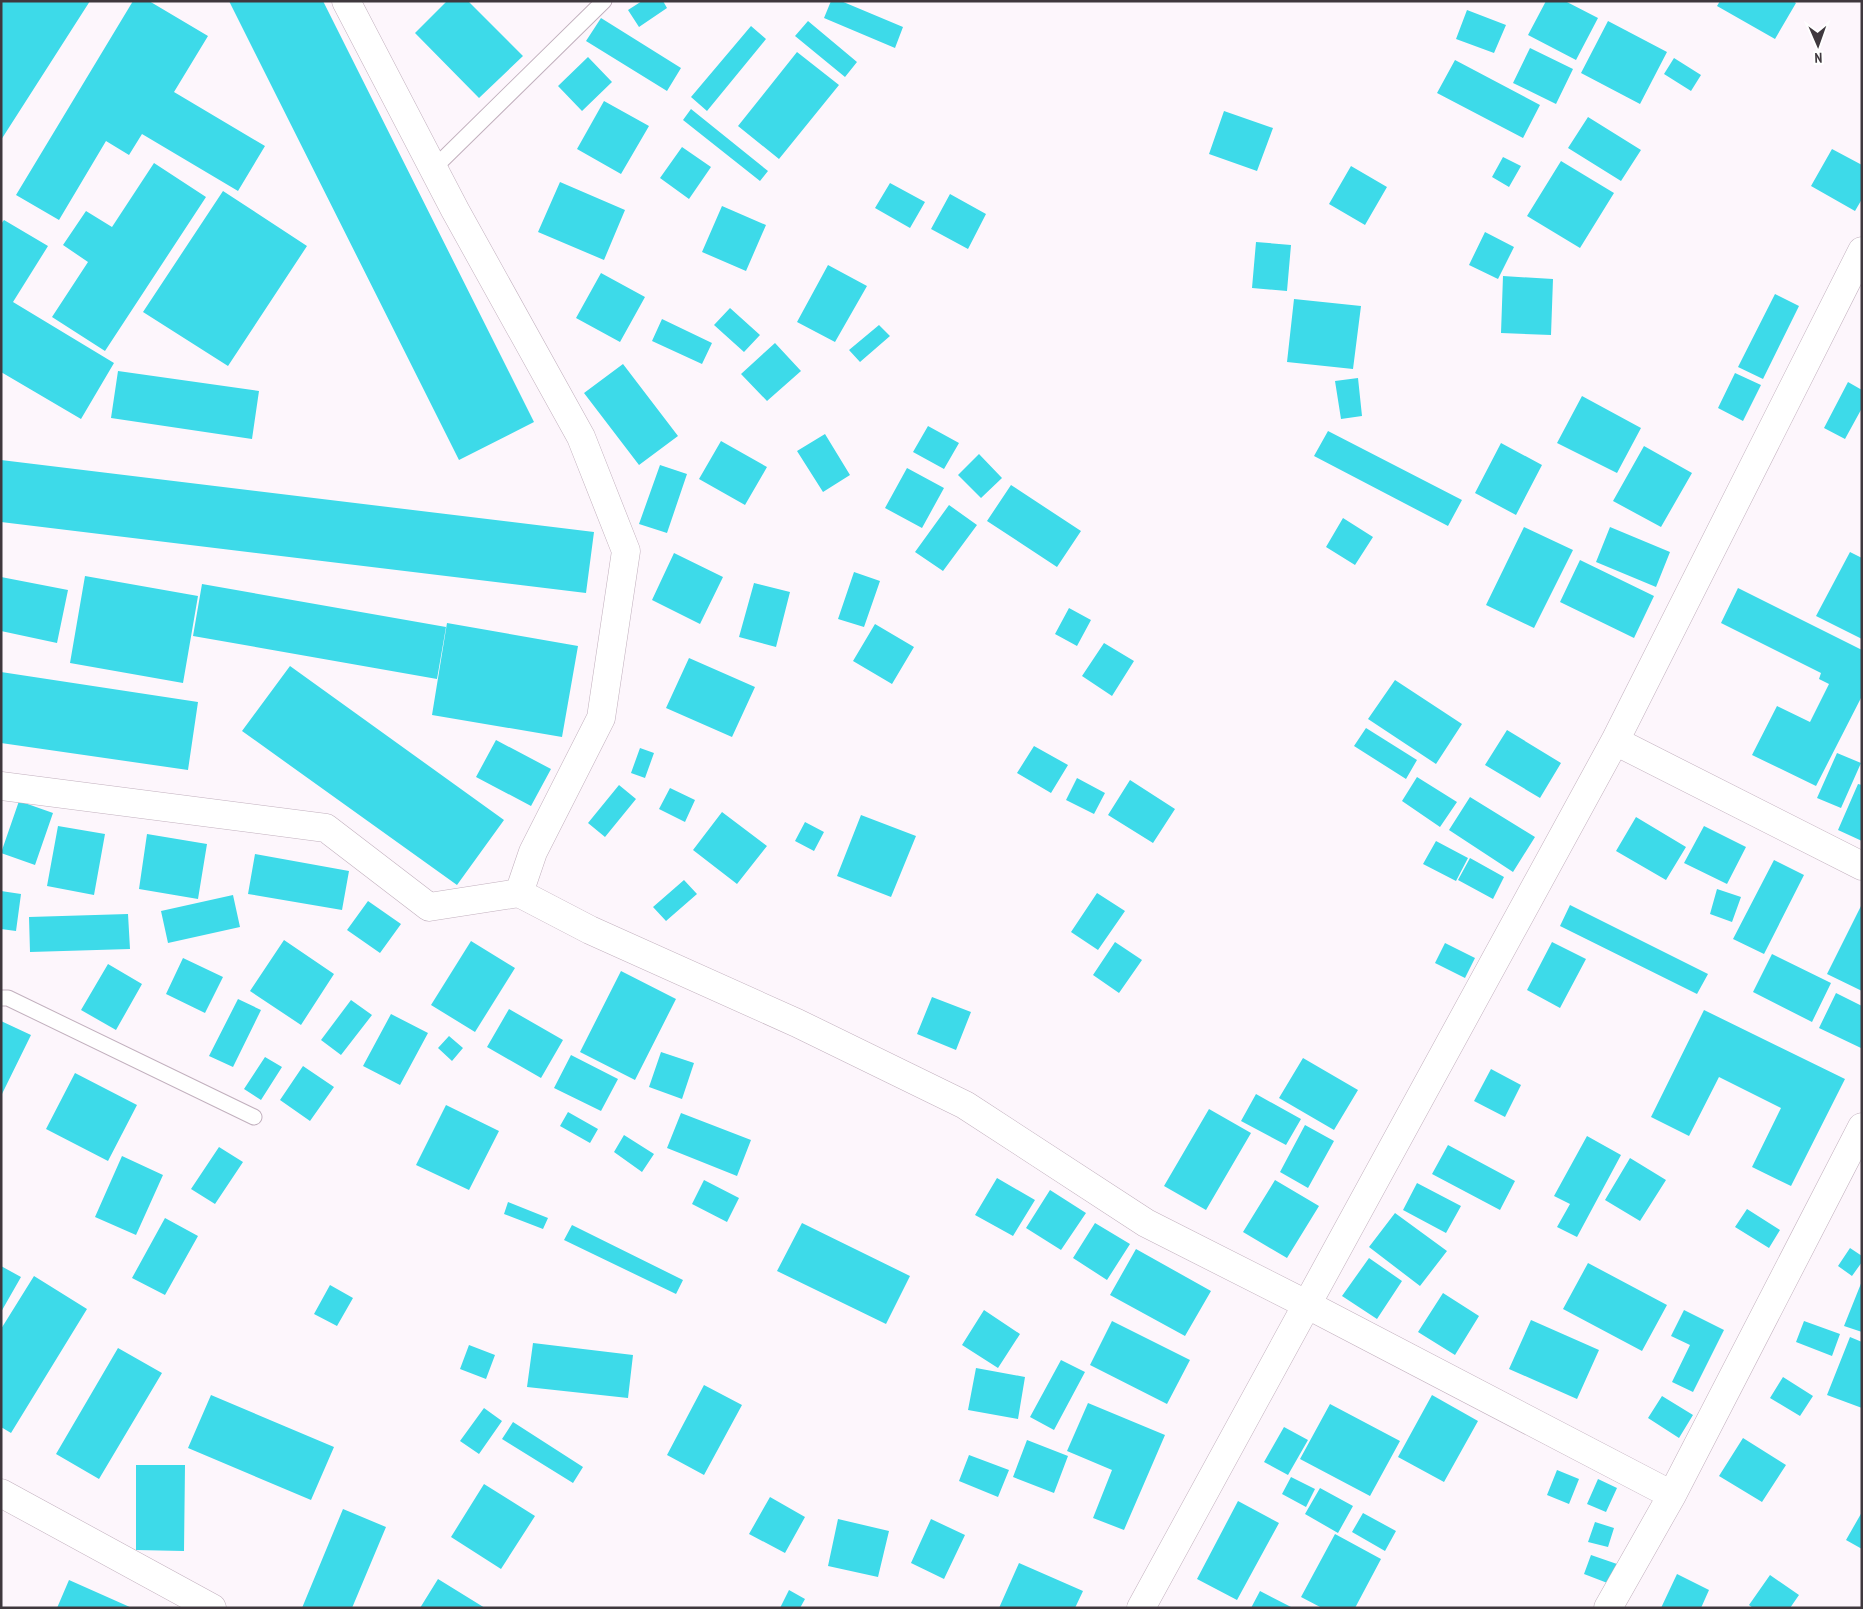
<svg xmlns="http://www.w3.org/2000/svg" width="1863" height="1609" font-family="'PT Sans Narrow',sans-serif">
	<rect width="100%" height="100%" fill="#fdf6fc"/>
	<!-- building -->
	<path fill="#3ddae9" d="M1,1H90L1,140Z
		M133,1H149L208,36L174,92L265,146L238,191L142,134L129,155L106,141L59,220L16,195Z
		M229,1H323L534,422L459,460Z
		M447,1H468L523,56L479,98L415,33Z
		M642,1H663L667,8L639,27L628,10Z
		M831,1H841L903,27L895,48L824,18Z
		M1546,1H1565L1598,18L1576,60L1528,35Z
		M1720,1H1793L1796,3L1775,39L1717,6Z
		M1467,10L1506,25L1494,53L1456,39Z
		M601,18L681,68L667,91L586,41Z
		M808,21L857,62L845,77L795,36Z
		M1608,21L1667,52L1640,104L1581,73Z
		M751,26L766,39L707,111L691,97Z
		M1530,48L1573,69L1556,104L1513,83Z
		M797,52L839,85L779,159L738,126Z
		M588,57L612,82L582,111L558,86Z
		M1674,58L1701,75L1691,91L1664,74Z
		M1455,60L1540,105L1523,138L1437,93Z
		M604,101L649,126L621,174L577,149Z
		M691,109L768,171L760,181L683,120Z
		M1224,111L1273,128L1257,171L1209,154Z
		M1588,117L1641,150L1621,181L1568,148Z
		M682,147L711,167L689,199L660,178Z
		M1832,149L1862,165V199L1855,211L1811,186Z
		M1503,157L1521,166L1509,187L1492,177Z
		M1561,161L1614,193L1580,248L1527,216Z
		M154,163L206,197L105,351L52,317L88,262L63,245L86,211L112,227Z
		M1351,166L1387,187L1365,225L1329,204Z
		M560,182L625,210L604,260L538,232Z
		M890,183L925,202L910,228L875,208Z
		M223,191L307,246L228,366L143,312Z
		M950,194L986,214L968,249L931,229Z
		M722,206L766,225L746,271L702,252Z
		M4,220L48,246L13,302L114,363L81,419L1,372V224Z
		M1485,232L1514,247L1498,279L1469,265Z
		M1256,242L1291,245L1287,291L1252,288Z
		M828,265L867,286L835,342L797,322Z
		M601,273L645,297L620,342L576,318Z
		M1503,276L1553,279L1551,335L1501,333Z
		M1775,294L1799,306L1763,379L1738,367Z
		M1294,299L1361,306L1353,369L1287,362Z
		M730,308L760,335L744,352L714,325Z
		M662,319L712,343L702,364L652,341Z
		M879,325L890,336L860,362L849,350Z
		M775,343L801,371L767,401L741,374Z
		M623,364L678,436L639,465L584,393Z
		M118,371L259,391L252,439L111,418Z
		M1735,373L1761,385L1743,421L1718,408Z
		M1358,378L1362,416L1341,419L1335,381Z
		M1848,382L1862,390V408L1845,439L1824,428Z
		M1582,396L1641,428L1617,473L1557,443Z
		M928,426L959,443L944,469L913,452Z
		M1328,431L1462,500L1448,526L1314,456Z
		M825,434L850,475L823,492L797,451Z
		M721,441L767,467L745,505L699,479Z
		M1501,443L1542,465L1516,515L1475,493Z
		M1644,446L1692,473L1661,527L1613,501Z
		M979,454L1002,478L981,498L958,475Z
		M1,460L594,532L586,593L1,522Z
		M660,465L687,474L667,533L639,524Z
		M907,468L944,488L922,528L885,508Z
		M1011,485L1081,531L1057,567L987,521Z
		M949,505L977,525L943,571L915,552Z
		M1343,518L1373,537L1355,565L1326,547Z
		M1524,527L1573,550L1534,628L1486,605Z
		M1610,527L1670,552L1656,587L1596,562Z
		M1850,552L1862,558V639L1816,616Z
		M674,553L723,577L700,624L652,600Z
		M1580,560L1654,596L1634,638L1560,602Z
		M854,572L880,581L864,627L838,619Z
		M85,576L198,596L183,683L70,663Z
		M1,577L68,590L57,643L1,631Z
		M754,583L790,592L776,647L739,637Z
		M202,584L446,627L437,679L193,636Z
		M1738,588L1862,650V696L1816,786L1752,755L1777,706L1810,722L1829,684L1819,679L1821,673L1721,623Z
		M1069,608L1091,620L1077,646L1055,634Z
		M447,623L578,646L562,737L432,715Z
		M875,624L914,647L892,684L853,661Z
		M1104,643L1134,661L1112,696L1082,676Z
		M689,658L755,687L732,737L666,708Z
		M290,666L504,820L457,885L242,731Z
		M1,672L198,702L188,770L1,743Z
		M1395,680L1462,724L1436,764L1368,719Z
		M1366,728L1417,760L1406,779L1354,746Z
		M1507,730L1561,763L1540,798L1485,765Z
		M496,740L551,769L531,806L476,777Z
		M1034,746L1068,765L1051,793L1017,773Z
		M640,748L654,753L645,778L631,773Z
		M1837,753L1861,763L1841,808L1817,798Z
		M1417,777L1457,802L1440,827L1402,801Z
		M1077,778L1105,793L1094,814L1066,800Z
		M1130,780L1175,809L1153,843L1108,815Z
		M1858,784L1862,785V841L1838,830Z
		M619,785L636,799L605,837L588,823Z
		M670,788L695,800L685,822L659,809Z
		M1470,797L1535,837L1513,872L1449,830Z
		M19,801L53,813L35,865L1,853Z
		M722,812L767,846L737,884L693,850Z
		M861,815L916,836L891,897L837,876Z
		M1636,817L1686,847L1666,880L1616,851Z
		M805,822L824,832L814,851L795,841Z
		M58,826L105,834L94,895L47,886Z
		M1704,826L1746,847L1727,884L1684,863Z
		M147,834L207,844L198,899L139,889Z
		M1436,841L1468,858L1456,881L1423,864Z
		M255,854L349,871L342,910L248,894Z
		M1470,858L1504,877L1493,899L1458,880Z
		M1774,860L1804,875L1764,954L1733,939Z
		M684,880L697,894L666,921L653,907Z
		M1717,889L1741,897L1732,922L1710,914Z
		M1,891L21,894L16,931L1,929Z
		M1097,893L1125,911L1098,950L1071,932Z
		M233,895L240,927L168,943L161,911Z
		M368,901L401,924L380,953L347,930Z
		M1862,904V991L1827,974Z
		M1570,905L1708,974L1697,994L1560,926Z
		M128,914L130,949L30,952L29,917Z
		M284,940L334,974L301,1025L250,991Z
		M471,941L515,968L475,1032L431,1005Z
		M1115,942L1142,960L1119,993L1093,975Z
		M1552,942L1586,959L1560,1008L1527,990Z
		M1445,943L1475,958L1465,978L1435,963Z
		M1772,954L1831,983L1812,1022L1753,992Z
		M183,958L223,977L205,1013L166,994Z
		M108,964L142,984L116,1030L81,1010Z
		M621,971L676,999L635,1080L580,1052Z
		M1836,993L1862,1006L1861,1048L1819,1028Z
		M932,997L971,1012L956,1050L917,1034Z
		M238,999L261,1010L233,1067L209,1056Z
		M351,1000L372,1015L341,1055L321,1040Z
		M509,1009L563,1040L541,1078L487,1047Z
		M1704,1010L1845,1079L1791,1186L1752,1167L1781,1108L1719,1077L1689,1136L1651,1117Z
		M391,1014L428,1033L400,1085L363,1066Z
		M1,1021L31,1035L1,1096Z
		M449,1036L463,1048L452,1061L438,1048Z
		M661,1052L694,1063L682,1099L649,1087Z
		M571,1055L618,1079L601,1111L554,1088Z
		M265,1057L282,1067L261,1100L244,1089Z
		M1303,1058L1358,1090L1334,1130L1279,1098Z
		M303,1066L334,1087L310,1121L280,1100Z
		M1491,1069L1521,1085L1505,1117L1474,1101Z
		M75,1073L137,1105L108,1161L46,1129Z
		M1256,1094L1301,1119L1286,1145L1241,1121Z
		M446,1105L499,1131L469,1190L416,1165Z
		M1209,1109L1251,1133L1206,1210L1164,1186Z
		M568,1112L598,1129L590,1143L560,1126Z
		M681,1113L751,1140L737,1176L667,1148Z
		M1305,1125L1334,1141L1308,1188L1280,1172Z
		M624,1135L654,1154L642,1172L614,1152Z
		M1587,1136L1621,1155L1577,1237L1557,1227L1570,1204L1554,1196Z
		M1448,1145L1515,1181L1500,1210L1432,1174Z
		M219,1147L243,1162L215,1204L191,1189Z
		M122,1156L163,1175L136,1235L95,1217Z
		M1630,1158L1666,1180L1640,1221L1605,1200Z
		M997,1178L1035,1200L1013,1236L975,1215Z
		M704,1180L739,1198L727,1222L692,1204Z
		M1275,1180L1319,1206L1287,1258L1243,1232Z
		M1417,1183L1461,1206L1446,1233L1403,1210Z
		M1050,1190L1086,1213L1061,1250L1026,1228Z
		M508,1202L548,1218L543,1229L504,1214Z
		M1747,1209L1780,1230L1769,1248L1735,1227Z
		M1395,1213L1447,1251L1420,1286L1369,1247Z
		M165,1218L198,1236L165,1295L132,1278Z
		M802,1223L910,1276L886,1324L777,1271Z
		M1095,1223L1130,1244L1107,1280L1073,1258Z
		M572,1225L683,1280L676,1294L564,1240Z
		M1850,1248L1862,1256V1262L1852,1276L1838,1266Z
		M1136,1249L1211,1291L1185,1336L1110,1295Z
		M1369,1258L1402,1281L1377,1319L1342,1296Z
		M1588,1263L1667,1305L1642,1351L1563,1309Z
		M1,1266L21,1277L1,1312Z
		M34,1276L87,1309L11,1433L1,1427V1329Z
		M1862,1281V1332L1844,1326Z
		M330,1285L353,1298L337,1326L314,1314Z
		M1443,1293L1479,1316L1455,1355L1418,1332Z
		M984,1310L1020,1334L998,1368L962,1345Z
		M1684,1310L1724,1330L1693,1392L1672,1382L1690,1345L1671,1336Z
		M1531,1320L1599,1350L1577,1399L1509,1369Z
		M1112,1321L1190,1360L1167,1404L1090,1365Z
		M1804,1321L1840,1334L1832,1356L1796,1342Z
		M1850,1337L1862,1342V1408L1827,1395Z
		M533,1343L633,1355L628,1398L527,1387Z
		M469,1345L495,1355L486,1379L460,1369Z
		M118,1348L162,1373L99,1479L56,1454Z
		M1061,1360L1085,1372L1054,1430L1030,1417Z
		M976,1368L1025,1377L1018,1419L968,1410Z
		M1783,1377L1813,1396L1800,1416L1770,1398Z
		M704,1385L742,1405L704,1475L667,1455Z
		M211,1395L334,1447L311,1500L188,1448Z
		M1432,1395L1478,1421L1444,1482L1398,1457Z
		M1662,1396L1693,1415L1679,1438L1648,1418Z
		M1088,1403L1165,1435L1124,1530L1093,1518L1112,1470L1067,1451Z
		M1330,1404L1400,1441L1370,1496L1300,1459Z
		M484,1408L502,1421L479,1454L460,1441Z
		M513,1422L583,1467L573,1483L502,1439Z
		M1284,1427L1308,1440L1288,1475L1264,1462Z
		M1743,1438L1786,1465L1762,1502L1719,1476Z
		M1027,1440L1068,1456L1054,1493L1013,1477Z
		M969,1455L1009,1470L998,1497L959,1481Z
		M136,1465H185L184,1551L136,1550Z
		M1557,1470L1579,1479L1569,1504L1547,1495Z
		M1291,1477L1315,1489L1306,1507L1282,1494Z
		M1598,1479L1617,1488L1606,1512L1587,1504Z
		M484,1484L535,1516L501,1569L451,1537Z
		M1320,1488L1353,1506L1338,1533L1305,1514Z
		M770,1497L805,1517L785,1553L749,1534Z
		M1238,1501L1279,1523L1237,1600L1197,1579Z
		M343,1509L386,1527L352,1608H302Z
		M1862,1512V1549L1846,1540Z
		M1363,1513L1396,1531L1385,1551L1352,1532Z
		M838,1519L889,1531L878,1577L828,1566Z
		M931,1519L965,1535L944,1579L911,1563Z
		M1595,1522L1614,1528L1608,1547L1588,1542Z
		M1335,1534L1381,1559L1355,1608H1322L1301,1597Z
		M1591,1555L1617,1564L1610,1584L1584,1574Z
		M1019,1563L1083,1591L1075,1608H999Z
		M1677,1574L1709,1590L1701,1608H1661Z
		M1770,1575L1799,1595L1790,1608H1753L1749,1605Z
		M438,1579L485,1608H420Z
		M69,1580L132,1608H57Z
		M789,1590L805,1599L800,1608H780Z
		M1260,1591L1293,1608H1251Z"/>
	<g fill="none" stroke-linecap="round" stroke-linejoin="round">
		<defs>
			<path id="service" d="M433,169L604,1
				M1,998H8L254,1117"/>
			<path id="minor" d="M346,1L455,210L581,437L626,551L601,718L533,852L519,893
				M1615,741L1862,866
				M1,786L326,828L429,907L519,893L590,930L797,1023L965,1105L1146,1223L1306,1304L1672,1495
				M1,1493L212,1608
				M1141,1608L1615,741L1862,251
				M1608,1608L1672,1495L1862,1127"/>
		</defs>
		<!-- service casing -->
		<use href="#service" stroke="#c2b0be" stroke-width="17"/>
		<!-- minor casing -->
		<use href="#minor" stroke="#c2b0be" stroke-width="29"/>
		<!-- service -->
		<use href="#service" stroke="#fff" stroke-width="15"/>
		<!-- minor -->
		<use href="#minor" stroke="#fff" stroke-width="28"/>
	</g>
	<!-- border -->
	<rect width="1863" height="1609" fill="none" stroke="#3f383e" stroke-width="5"/>
	<!-- north arrow -->
	<g transform="translate(1818 45) rotate(178)" stroke="#ffffff" stroke-width="4" paint-order="stroke">
	<path d="M0-4L9 19L0 12L-9 19Z" fill="#3f383e"/>
	<text y="-8" font-size="14" font-weight="bold" text-anchor="middle" fill="#3f383e">N</text>
	</g>
</svg>
